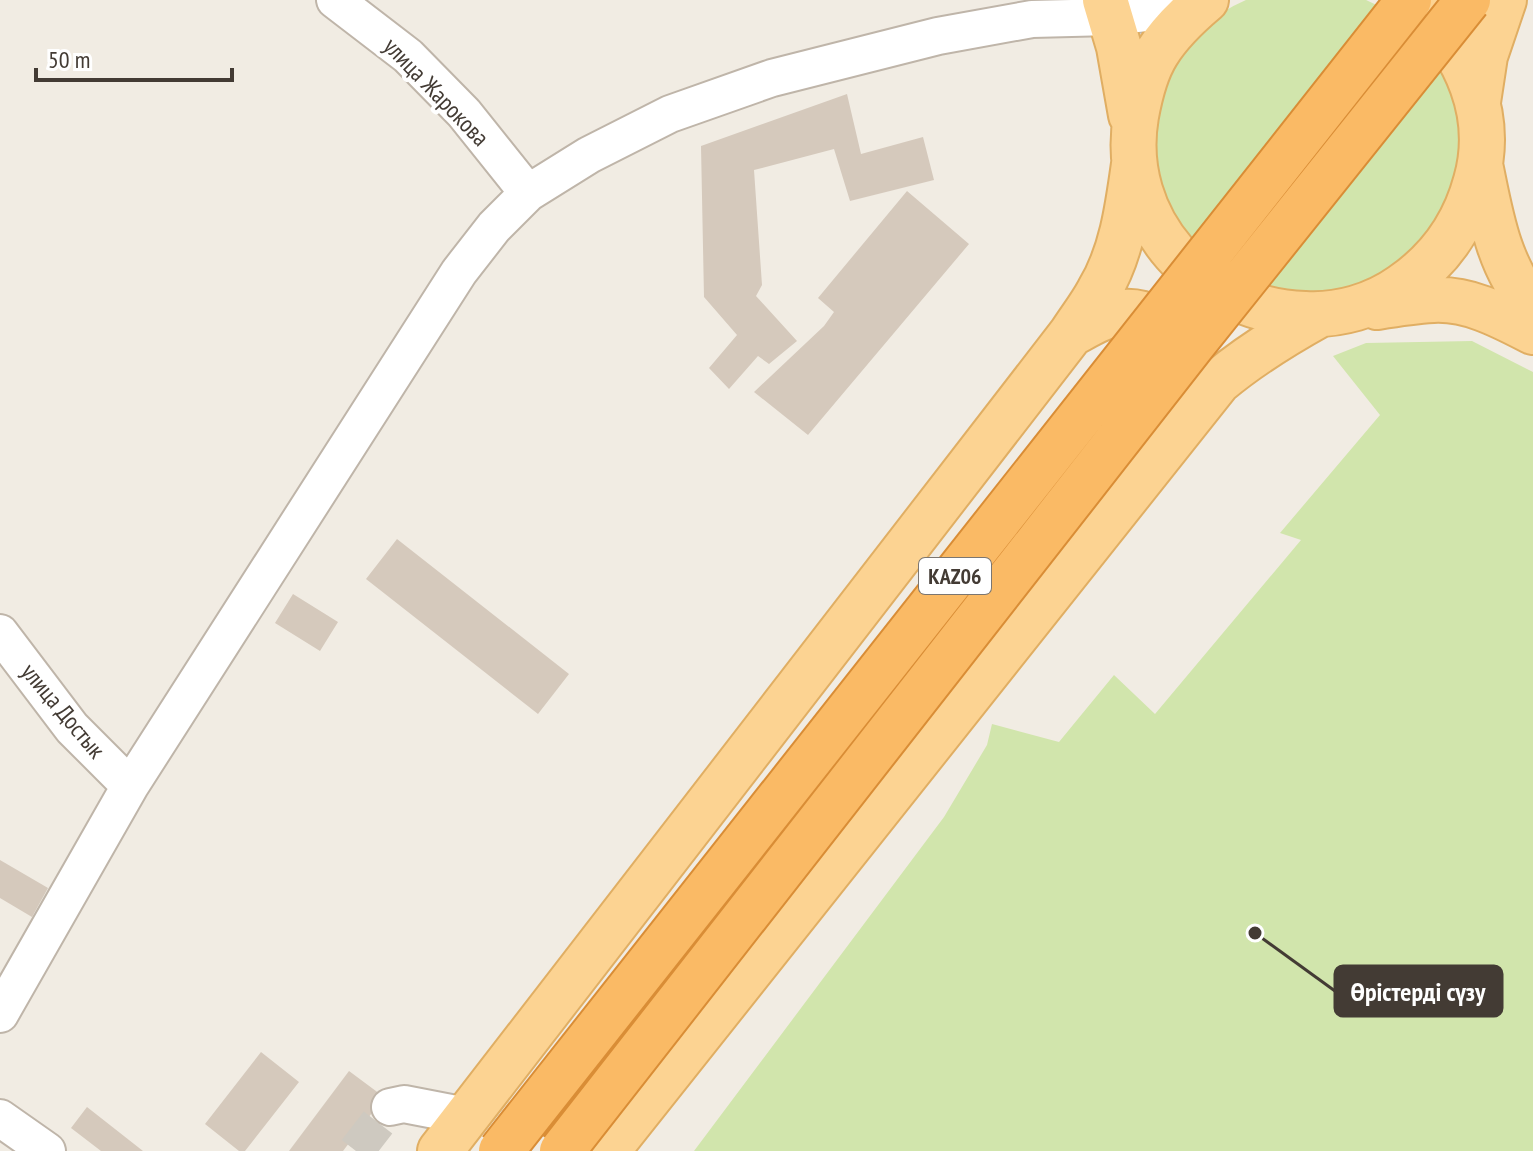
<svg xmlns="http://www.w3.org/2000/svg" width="1533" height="1151" font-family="'PT Sans Narrow',sans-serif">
	<rect width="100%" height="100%" fill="#f1ece3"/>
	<!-- green -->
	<path fill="#d1e5ac" d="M1151 143a155 155 0 1 1 310 0a155 155 0 1 1-310 0Z
		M1472,341L1533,372V1151H694L944,817L987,745L992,724L1059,742L1114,675L1155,714L1301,540L1280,533L1380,415L1333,356L1366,343Z"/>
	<!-- building -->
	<path fill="#d5c9bc" d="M847,94L861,154L923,137L934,180L850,201L834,149L754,170L762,285L756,296L797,341L769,364L758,356L729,389L709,368L737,335L704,297L701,146Z
		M907,191L969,244L808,435L754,392L824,326L834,312L818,298Z
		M397,539L569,674L538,714L366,579Z
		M293,594L338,622L320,651L275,623Z
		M0,860L48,888L32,917L0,898Z
		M261,1052L299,1082L245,1151H239L205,1124Z
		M349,1071L384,1097L343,1151H289Z
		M87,1107L143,1151H101L71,1128Z"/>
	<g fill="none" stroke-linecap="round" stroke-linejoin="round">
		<!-- minor-tunnel -->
		<path stroke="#cec9c0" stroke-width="36" stroke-dasharray="36 18" stroke-linecap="butt" d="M356,1151L390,1107"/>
		<defs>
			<path id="minor" d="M335,0L408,56L464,113L528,193
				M0,633L72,728L130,786
				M0,1014L130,786L459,272L494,227L528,193L589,155L670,114L772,78L938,36L1032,19L1111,17L1145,13L1192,0
				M390,1107L404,1104L466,1116
				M0,1118L47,1151"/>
			<path id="major" d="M1105,0L1119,47L1131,115
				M1206,0C1187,16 1170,32 1157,53C1145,72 1140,94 1136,116C1118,221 1201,311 1305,314C1338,316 1374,306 1402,286C1440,260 1464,226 1476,181C1495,115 1466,52 1419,6
				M1478,102L1485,56L1504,0
				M1481,169C1491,218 1499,267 1533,306
				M1377,307C1395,304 1414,301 1433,300C1469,298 1502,316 1533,332
				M1071,334C1101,318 1123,302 1155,319C1167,326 1178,333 1184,345
				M440,1151L1071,334C1080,320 1091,306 1099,291C1122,253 1128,207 1134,164
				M607,1151L1218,382C1250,355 1283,335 1319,315"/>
		</defs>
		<!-- minor casing -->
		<use href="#minor" stroke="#bfb5a9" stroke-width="40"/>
		<!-- major casing -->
		<use href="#major" stroke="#e0ae63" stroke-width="48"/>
		<!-- minor -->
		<use href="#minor" stroke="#fff" stroke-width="36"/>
		<!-- major -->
		<use href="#major" stroke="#fcd392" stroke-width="44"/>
		<defs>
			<path id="highway-bridge" d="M501,1151L1409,0
				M562,1151L1193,344L1468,0"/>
		</defs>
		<!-- highway-bridge casing -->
		<use href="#highway-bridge" stroke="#d98d36" stroke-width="48" stroke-linecap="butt"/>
		<!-- highway-bridge -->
		<use href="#highway-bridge" stroke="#faba65" stroke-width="44"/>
	</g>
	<g text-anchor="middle" stroke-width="8" stroke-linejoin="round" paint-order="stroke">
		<!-- shield labels -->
		<rect fill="#fff" stroke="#7b7671" stroke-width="2" x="919" y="558" width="72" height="36" rx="6"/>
		<g font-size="22" font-weight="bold" fill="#433b34">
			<text x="955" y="584">KАZ06</text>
		</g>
		<!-- street labels -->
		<g font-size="24" fill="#433b34" stroke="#fff">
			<text transform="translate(436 92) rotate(46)" y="8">улица Жарокова</text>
			<text transform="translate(63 711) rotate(50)" y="8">улица Достык</text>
		</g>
	</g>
	<!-- callouts -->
	<path fill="none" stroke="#433b34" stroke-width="3" d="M1255 933L1335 991"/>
	<circle fill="#433b34" stroke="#fff" stroke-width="3" cx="1255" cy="933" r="8"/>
	<rect fill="#433b34" stroke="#433b34" stroke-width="3" x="1335" y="966" width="167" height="50" rx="8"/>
	<g font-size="26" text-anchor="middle" font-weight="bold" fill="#fff">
		<text x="1418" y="1001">Өрістерді сүзу</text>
	</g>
	<!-- scale -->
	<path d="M36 68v12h196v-12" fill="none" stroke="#433b34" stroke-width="4"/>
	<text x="48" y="68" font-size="24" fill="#433b34" stroke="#ffffff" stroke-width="6" paint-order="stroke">50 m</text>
</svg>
